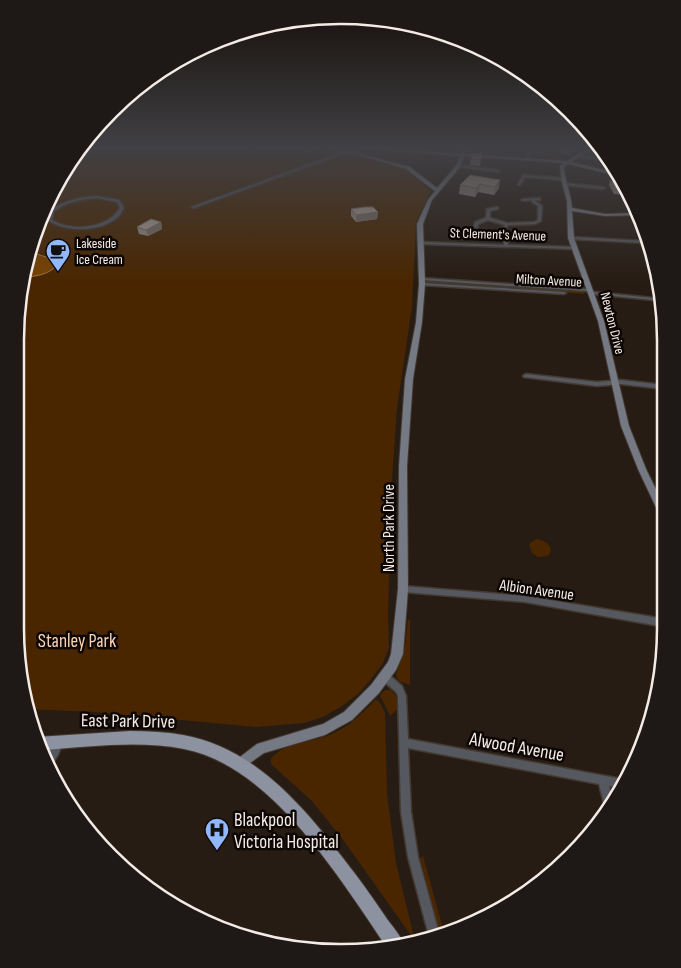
<svg xmlns="http://www.w3.org/2000/svg" width="681" height="968" font-family="'Sofia Sans Condensed',sans-serif">
	<rect width="100%" height="100%" fill="#271c13"/>
	<!-- green -->
	<path fill="#4a2600" d="M83,148H197L195,150L198,148H293L299,151L311,152L321,149L334,150L344,154L358,153L406,170L431,191L416,222L412,307L397,408L392,479L388,614L389,647L383,663L372,678L358,694L342,706L323,717L304,723L256,727L95,712L26,709L15,627L21,277L59,178Z
		M428,280L583,289L585,294L428,284Z
		M536,539C544,540 550,543 551,551L548,556L538,557L532,553L529,544Z
		M408,620H410V685L399,681L396,675L405,646Z
		M385,690H391C397,696 398,700 398,708L390,716L380,695Z
		M376,699L380,703L385,713L387,794L396,863L415,941L344,841L312,801L271,764V759C284,741 314,743 334,733C351,725 363,713 376,699Z
		M423,856L444,932L440,933L420,858Z"/>
	<!-- water -->
	<path fill="#784200" stroke="#9d7545" d="M31,252L55,260L57,265C49,275 34,277 21,277Z"/>
	<g fill="none" stroke-linecap="round" stroke-linejoin="round">
		<defs>
			<path id="street" d="M296,148L306,149L318,148L306,151Z
				M528,148H530L529,159L528,160L527,159Z
				M343,152L345,153L194,208L191,207Z
				M578,155L607,159L608,161L577,157Z
				M458,165L498,170L500,171L498,172L457,167Z
				M523,175L563,178L565,179L563,180L525,177L520,185H518Z
				M564,183L603,187L605,188L603,189L563,185Z
				M97,196L119,200L124,208C122,210 121,213 120,215C105,232 65,233 48,220L51,210C65,200 80,197 97,196ZM97,198L117,202L120,208C107,229 71,232 52,220L54,211C67,202 81,199 97,198Z
				M540,198V200H534L542,206L541,221L535,224L508,225L505,230L508,236V245L574,247H575V249L421,244L419,243L421,242L504,245V236L501,230L505,225L488,220L478,224V227L476,228L474,227L475,222L486,218L487,209L497,207H498V209L490,211V218L507,223L534,222L538,220V206L532,202V200L523,201L521,200L523,199Z
				M570,237L646,241L647,243L571,239L569,238Z
				M421,278L587,289L594,292L663,299V301L593,294L586,291L422,280L420,279Z
				M421,283L564,292L566,293L564,294L422,285L420,284Z
				M526,374L597,382L621,380L664,385V389L621,384L597,386L524,377L523,376Z
				M403,586L525,596L665,619V627L525,602L403,592L400,591L399,589L400,587Z
				M384,672L387,673L402,686L406,696L408,739L627,780L622,788L609,786L613,802L607,812L605,808L599,784L408,748L411,812L418,857L439,933L429,936L408,857L401,812L398,696L396,692L381,679L380,676L381,673Z
				M57,738L60,739C63,748 57,759 50,765L46,756L49,753L54,739Z"/>
			<path id="secondary" d="M329,148H335L346,152L359,150L360,152L357,153L410,167L437,188L456,166L460,156L355,148H377L461,154L463,148H467L465,154L567,161L589,148H594L571,162L617,173L619,176L568,164L564,167C565,181 571,194 572,208L605,214L637,213L638,215L605,216L572,211L574,238L604,321L629,426L646,469L664,506L665,521L662,520L638,469L621,426L598,321L568,238L567,201L561,179L560,166L564,163L464,156L460,167L432,200L423,224L425,284L422,322L413,379L407,466L408,589L403,654L396,670L379,693L352,720L325,735L264,753L240,770L236,768L234,764L236,760L257,744L323,724L344,712L371,685L388,662L391,654L398,589L399,466L405,379L416,322L419,284L417,224L428,200L435,191L406,169L352,153L346,154Z"/>
			<path id="primary" d="M130,731C148,731 166,732 183,735C261,749 311,816 356,875C367,890 377,904 387,919C393,927 400,935 404,944L388,949C340,879 272,766 184,749C138,740 89,747 43,750L37,737Z"/>
		</defs>
		<!-- street casing -->
		<use href="#street" stroke="#443930" stroke-width="3"/>
		<!-- secondary casing -->
		<use href="#secondary" stroke="#443930" stroke-width="2"/>
		<!-- primary casing -->
		<use href="#primary" stroke="#443930" stroke-width="2"/>
		<!-- street -->
		<use href="#street" fill="#55585e" fill-rule="evenodd"/>
		<!-- secondary -->
		<use href="#secondary" fill="#747983" fill-rule="evenodd"/>
		<!-- primary -->
		<use href="#primary" fill="#8c929f" fill-rule="evenodd"/>
	</g>
	<!-- wall -->
	<path fill="#94887e" d="M559,148H579L569,154L558,151Z
		M472,153L481,160L480,166L470,165Z
		M470,175L499,188L494,195L478,192L475,197L459,194L460,185Z
		M610,181H622L630,193L629,195L614,194L609,185Z
		M351,209L378,212L377,219L356,222L351,216Z
		M161,222L162,229L148,236L139,234L137,227Z"/>
	<!-- shaded-wall -->
	<path fill="#786f67" d="M570,148H579L569,154Z
		M500,180L499,188L494,195L495,187Z
		M480,184L478,192L475,197L476,188Z
		M378,212L377,219L356,222V215Z
		M161,222L162,229L148,236L146,230Z"/>
	<!-- building -->
	<path fill="#ac9e93" stroke="#786f67" d="M472,153H482L481,160L471,159Z
		M470,175L500,180L495,187L480,184L476,188L460,185Z
		M610,181H622L628,190H615Z
		M365,207H373L378,212L356,215L351,209Z
		M151,219L161,222L146,230L137,227Z"/>
	<!-- sky -->
	<linearGradient id="sky" x2="0" y2="1"><stop stop-color="#150f0a"/><stop offset="0.52" stop-color="#414044"/><stop offset="1" stop-color="#414044" stop-opacity="0"/></linearGradient>
	<rect width="681" height="284" fill="url(#sky)"/>
	<!-- icons -->
	<defs>
		<symbol id="cafe-pin" viewBox="-11 -11 22 30"><path d="M0 17L-7.5 6A9.5 9.5 0 1 1 7.5 6Z" fill="#93b7fd" stroke="#0c0705"/><path d="M-5.5-4.5H6V0H3Q3 3.5 0 3.5H-2.5Q-5.5 3.5-5.5 0ZM3-3.2v2h1.7v-2ZM-6 4.5H4V6H-6Z" fill="#111"/></symbol>
		<symbol id="hospital-pin" viewBox="-11 -11 22 30"><path d="M0 17L-7.5 6A9.5 9.5 0 1 1 7.5 6Z" fill="#93b7fd" stroke="#0c0705"/><path d="M-5-5h3v3.5h4V-5h3V5h-3V1.5h-4V5h-3Z" fill="#111"/></symbol>
	</defs>
	<g fill-rule="evenodd">
		<use href="#cafe-pin" x="44" y="237" width="28" height="38"/>
		<use href="#hospital-pin" x="203" y="816" width="28" height="38"/>
	</g>
	<g text-anchor="middle" stroke-width="5" stroke-linejoin="round" paint-order="stroke">
		<!-- far-street labels -->
		<g font-size="14" fill="#f3ebe5" stroke="#0c0705">
			<text transform="translate(498 234) rotate(2)" y="5">St Clement's Avenue</text>
			<text transform="translate(549 280) rotate(3)" y="5">Milton Avenue</text>
			<text transform="translate(613 323) rotate(76)" y="5">Newton Drive</text>
		</g>
		<!-- far-poi labels -->
		<g font-size="14" fill="#f3ebe5" stroke="#0c0705" text-anchor="start">
			<text x="76" y="248">Lakeside<tspan x="76" dy="16">Ice Cream</tspan></text>
		</g>
		<!-- street labels -->
		<g font-size="16" fill="#f3ebe5" stroke="#0c0705">
			<text transform="translate(388 528) rotate(-90)" y="6">North Park Drive</text>
			<text transform="translate(537 589) rotate(8)" y="6">Albion Avenue</text>
		</g>
		<!-- near-park labels -->
		<g font-size="19" fill="#fcd4b3" stroke="#0c0705">
			<text x="77" y="647">Stanley Park</text>
		</g>
		<!-- near-street labels -->
		<g font-size="19" fill="#f3ebe5" stroke="#0c0705">
			<text transform="translate(128 720) rotate(1)" y="7">East Park Drive</text>
			<text transform="translate(517 746) rotate(10)" y="7">Alwood Avenue</text>
		</g>
		<!-- near-poi labels -->
		<g font-size="19" fill="#f3ebe5" stroke="#0c0705" text-anchor="start">
			<text x="234" y="826">Blackpool<tspan x="234" dy="22">Victoria Hospital</tspan></text>
		</g>
	</g>
	<!-- crop -->
	<path d="M0 0H681V968H0ZM340 24H341A316 316 0 0 1 657 340V628A316 316 0 0 1 341 944H340A316 316 0 0 1 24 628V340A316 316 0 0 1 340 24Z" fill="#1e1917" fill-rule="evenodd"/>
	<path fill="none" stroke="#f3ebe5" stroke-width="2.5" d="M340 24H341A316 316 0 0 1 657 340V628A316 316 0 0 1 341 944H340A316 316 0 0 1 24 628V340A316 316 0 0 1 340 24Z"/>
</svg>
